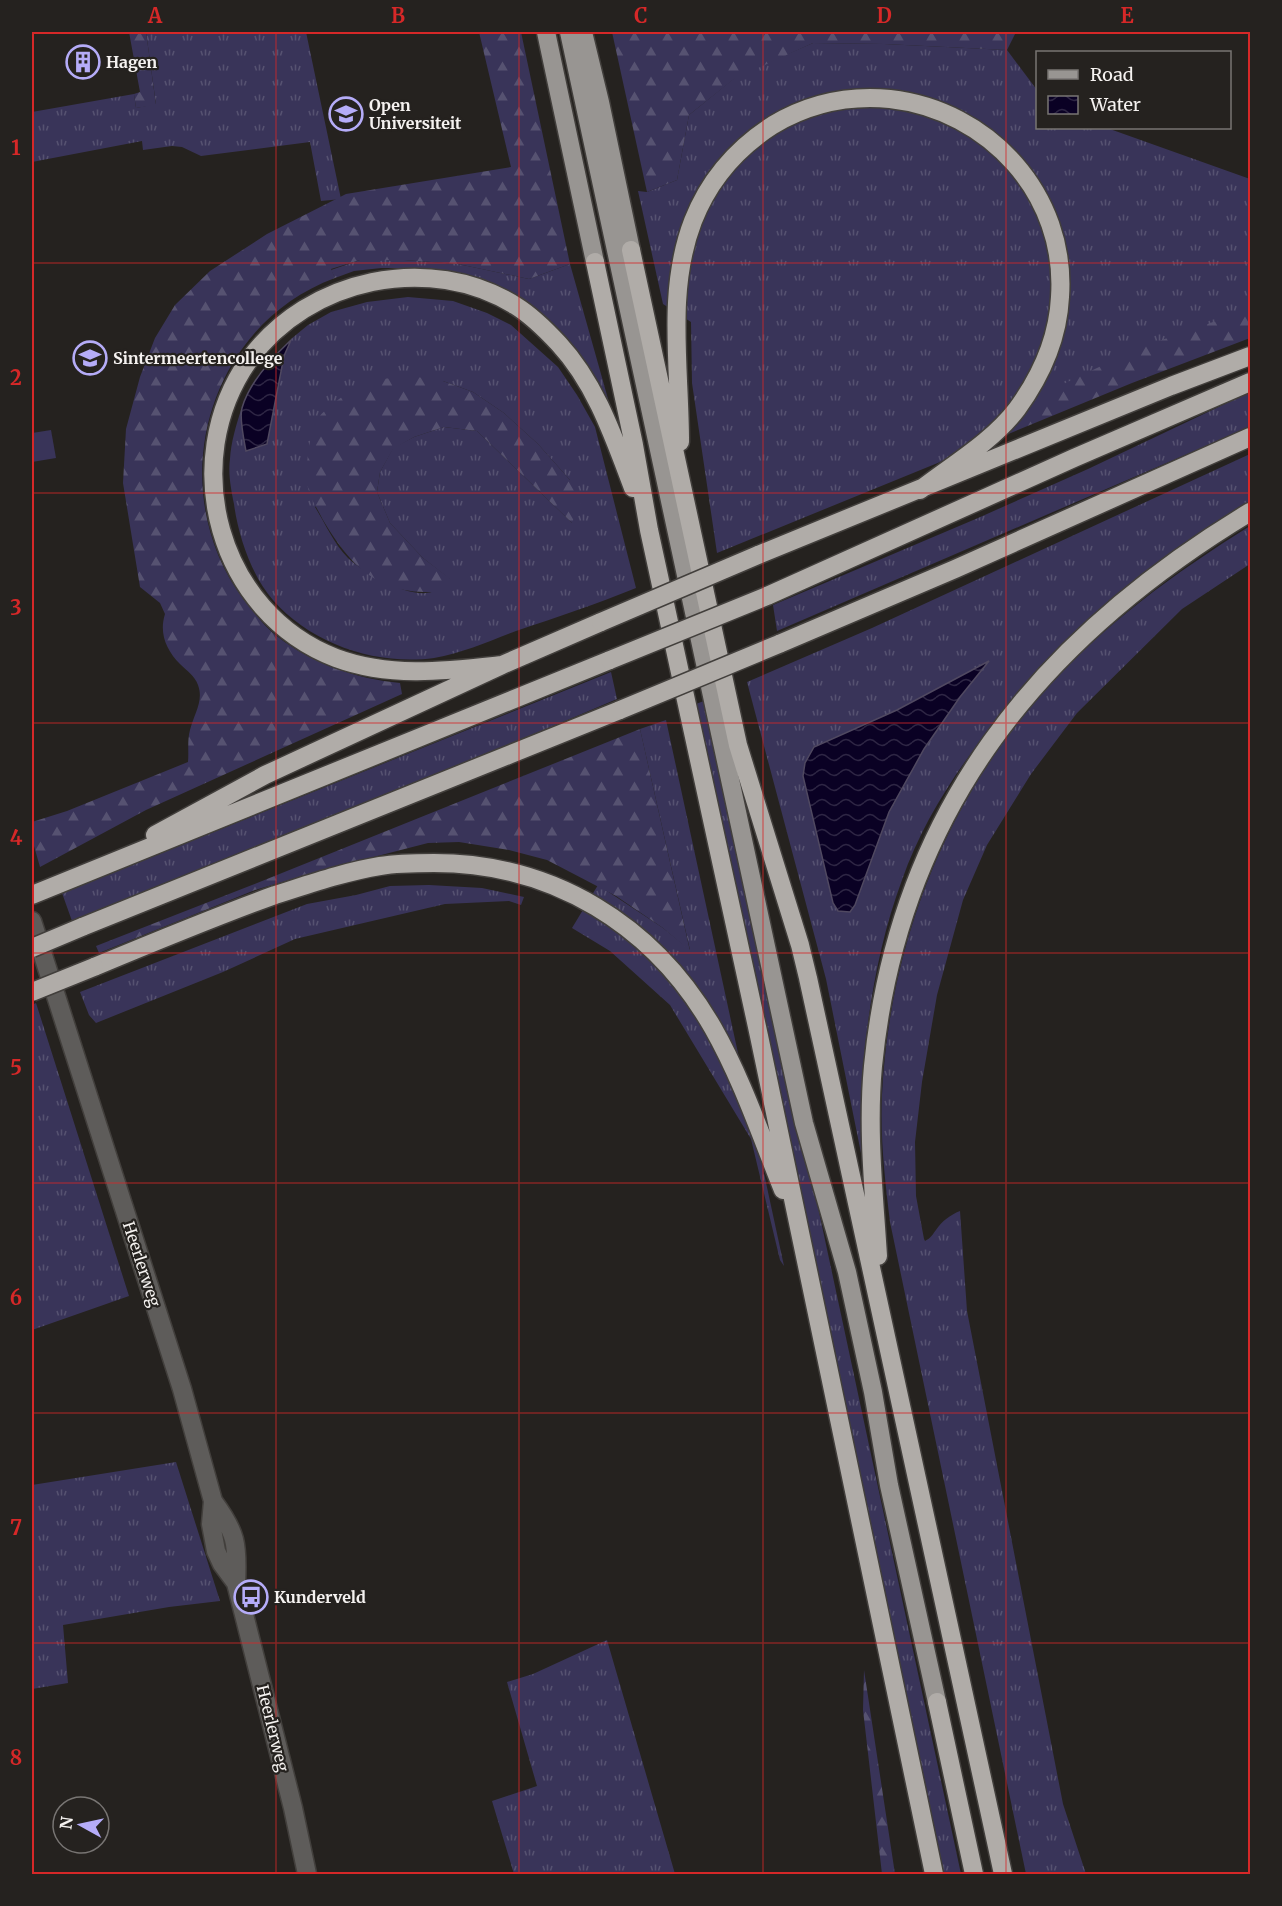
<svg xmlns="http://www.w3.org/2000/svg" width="1282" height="1906" font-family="Merriweather,serif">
	<defs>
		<pattern id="grass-tufts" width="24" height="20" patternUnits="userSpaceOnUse" patternTransform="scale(1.5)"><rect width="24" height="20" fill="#393459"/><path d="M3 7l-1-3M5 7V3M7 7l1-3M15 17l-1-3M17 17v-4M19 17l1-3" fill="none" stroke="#565271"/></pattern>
		<pattern id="forest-firs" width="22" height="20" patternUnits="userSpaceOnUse" patternTransform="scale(1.5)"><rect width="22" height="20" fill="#393459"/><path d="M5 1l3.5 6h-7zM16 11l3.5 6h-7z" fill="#565271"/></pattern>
		<pattern id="water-waves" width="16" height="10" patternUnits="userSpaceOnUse" patternTransform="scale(1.5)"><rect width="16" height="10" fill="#0a0124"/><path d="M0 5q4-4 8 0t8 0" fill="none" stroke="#2e2644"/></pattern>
	</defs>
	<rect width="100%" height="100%" fill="#25221f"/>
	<!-- grass -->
	<path fill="url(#grass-tufts)" fill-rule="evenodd" d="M146,32H306L341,199L321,201L310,142L201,156L182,147L172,146L143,150L142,141L32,162V112L134,94L136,108L156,104Z
		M813,43L884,44L1007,50L1037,90L1038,128H1107L1250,179V313L972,449L717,553L692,383L691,322L663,304L638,191L647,192L677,180L689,115L737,76Z
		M360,260H404L458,264L529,279L570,264L610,406L582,361L456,276L414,268H381L354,271L335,278L331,270Z
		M408,297L453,301L487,313L511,325L558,367L577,395L595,427L636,588C597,604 557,617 516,631C490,641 463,653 434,658C377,666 311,644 273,600C252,577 238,535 234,504C231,490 228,473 230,459C231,442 236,426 241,410L246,451L277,388L284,356L291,339L308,325L331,312L367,302ZM443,381L473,392L504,413L538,444L570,480L572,523L477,431L444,427L414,437L393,448L380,472L377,492L390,523L423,558L451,580C445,584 435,593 427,593C402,595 366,574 348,558C334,544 325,523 315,507Z
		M1250,392V427L777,631L773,605L978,518L1088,469Z
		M1250,454V502C1182,541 1111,596 1056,651C1038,669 1022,690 1005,710C963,760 924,817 902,880C880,939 869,1003 863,1066C861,1095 862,1124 861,1153L826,979L747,682L872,628ZM988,662L960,697L924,749L889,812L855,905L833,903L803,776L805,763L814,747L897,710Z
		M1250,526V564L1182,609L1077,713L1031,774L987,845L963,900L937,995L922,1082L915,1142L916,1196L924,1239L925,1241C931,1238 932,1235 936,1230C942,1221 950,1215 960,1211L967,1311L1063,1804L1086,1874H1026L890,1222C885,1180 880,1138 882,1095C889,947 945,801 1045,690C1103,625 1176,572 1250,526Z
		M611,672L617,699L412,786L72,921L62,893Z
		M709,699L961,1874H944L696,704Z
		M666,720L784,1266L780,1260L751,1139L670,1005L610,951L572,928L598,885L663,928L690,950L640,729Z
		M429,885L482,888L524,897L521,905L509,901L445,904L295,939L223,972L96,1023L89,1015L80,992L307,904L356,895L390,886Z
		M36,1003L129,1296L32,1330V1005Z
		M176,1462L220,1601L169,1607L63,1625L68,1683L32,1689V1485Z
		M607,1640L675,1874H514L492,1801L537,1786L507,1682L533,1674Z"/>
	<!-- forest -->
	<path fill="url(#forest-firs)" d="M129,32H146L156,105L136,108L134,94L140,92Z
		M479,32H521L570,264L529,279L458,264L404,260H360L331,269L335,278C205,326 162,491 244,600C254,613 265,627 278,637C313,664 357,679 400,683L402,694L146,810L40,867L32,839V822L67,811L188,762C189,751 187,741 190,730C194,714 204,701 198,685C195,676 187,671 180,664C166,650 159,633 165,614L160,603L140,587L123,483L126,429L140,377L155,338L175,305L210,271L267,234L346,194L511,167Z
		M612,32H1016L1007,50L884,44L813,43L734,79L689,115L677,180L647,192Z
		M1250,309V338L1132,383L972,449L1034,398L1139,348Z
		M411,376L443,381L473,392L504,413L538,444L570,480L581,502L572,523L477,431L444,427L414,437L393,449L380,472L377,492L390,523L423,558L452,580L449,591C429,593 410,593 390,586C358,574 340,548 323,520C317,508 308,495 307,482C305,470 310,434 315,423C322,409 355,386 370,382C382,378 397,378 411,376Z
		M640,729L690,951L663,928L616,896L547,860L509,850L459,842L428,843L323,870L255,890L99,953L96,946L252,885Z
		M864,1670L895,1874H882L863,1710Z"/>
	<!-- pitch -->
	<path fill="#393459" d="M51,430L56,458L32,462V433Z"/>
	<!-- water -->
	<path fill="url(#water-waves)" stroke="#504961" stroke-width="1.5" d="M291,340L284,356L267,444L246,451C244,440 239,418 242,408C249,383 273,357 291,340Z
		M989,661L960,697L924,749L889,812L855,905L850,912L838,911L833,903L803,776L805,763L814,747L897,710Z"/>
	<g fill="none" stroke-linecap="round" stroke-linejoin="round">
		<defs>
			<path id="minor" d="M32,921L182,1389L213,1501L211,1524L216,1551L222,1564L236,1583
				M213,1501C236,1532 238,1544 236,1583L293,1808L307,1874"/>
			<path id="major" d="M546,32L595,262
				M569,32L804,1123L847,1272L873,1392L889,1485L937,1702
				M583,32L600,102L631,250"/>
			<path id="highway" d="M631,250L738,745L800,945L808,978L1003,1874
				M595,262L634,445L649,530L759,1036L934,1874
				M680,442C680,368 666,291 693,221C709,180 737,148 773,125C808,104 848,95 890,99C989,110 1067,195 1060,297C1058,338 1041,376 1017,409C992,442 952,465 920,490
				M758,555L1171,386L1250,356
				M767,596L1074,458L1250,382
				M779,644L955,569L1250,437
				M502,665C446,671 390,678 336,658C218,613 177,462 249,360C308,278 430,252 516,306C532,316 546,330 559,344C596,384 614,438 633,488
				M155,835L265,775L502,665L601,622
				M32,895L610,660
				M82,927L620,710
				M94,967C154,942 214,917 275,895C310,884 344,872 380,866C398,863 416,863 434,863C553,863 654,925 713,1028C742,1079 761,1136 783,1190
				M878,1256C874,1193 867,1129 873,1066C898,812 1038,640 1250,512
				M937,1702L974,1874"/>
		</defs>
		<!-- minor casing -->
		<use href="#minor" stroke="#423f3c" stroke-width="21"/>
		<!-- major casing -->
		<use href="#major" stroke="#423f3c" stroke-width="21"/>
		<!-- highway casing -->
		<use href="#highway" stroke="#423f3c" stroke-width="21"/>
		<!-- minor -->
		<use href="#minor" stroke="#5e5c5a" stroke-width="18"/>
		<!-- major -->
		<use href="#major" stroke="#989592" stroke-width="18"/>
		<!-- highway -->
		<use href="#highway" stroke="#b0aca8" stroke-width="18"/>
		<defs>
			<path id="highway-bridge" d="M601,622L758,555
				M610,660L767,596
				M620,710L779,644
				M32,948L82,927
				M32,992L94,967"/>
		</defs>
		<!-- highway-bridge casing -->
		<use href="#highway-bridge" stroke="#423f3c" stroke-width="21" stroke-linecap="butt"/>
		<!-- highway-bridge -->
		<use href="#highway-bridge" stroke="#b0aca8" stroke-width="18"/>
	</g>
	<!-- grid -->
	<path fill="none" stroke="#d62828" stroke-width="1.5" stroke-opacity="0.55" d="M276,32V1874M519,32V1874M763,32V1874M1006,32V1874M32,263H1250M32,493H1250M32,723H1250M32,953H1250M32,1183H1250M32,1413H1250M32,1643H1250"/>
	<!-- icons -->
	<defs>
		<symbol id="building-ring" viewBox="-11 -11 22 22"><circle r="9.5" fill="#25221f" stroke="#b5acf8" stroke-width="1.5"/><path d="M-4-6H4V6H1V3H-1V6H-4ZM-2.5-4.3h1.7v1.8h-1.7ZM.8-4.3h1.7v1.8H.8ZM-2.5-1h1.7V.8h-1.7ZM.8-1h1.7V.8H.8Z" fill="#b5acf8"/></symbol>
		<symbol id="university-ring" viewBox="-11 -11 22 22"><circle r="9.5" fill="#25221f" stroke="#b5acf8" stroke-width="1.5"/><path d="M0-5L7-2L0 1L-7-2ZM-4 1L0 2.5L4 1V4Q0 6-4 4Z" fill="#b5acf8"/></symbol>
		<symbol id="school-ring" viewBox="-11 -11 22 22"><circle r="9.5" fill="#25221f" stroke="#b5acf8" stroke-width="1.5"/><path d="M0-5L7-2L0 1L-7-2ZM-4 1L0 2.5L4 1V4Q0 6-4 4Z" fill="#b5acf8"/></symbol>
		<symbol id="bus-ring" viewBox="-11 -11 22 22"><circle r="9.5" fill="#25221f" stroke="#b5acf8" stroke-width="1.5"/><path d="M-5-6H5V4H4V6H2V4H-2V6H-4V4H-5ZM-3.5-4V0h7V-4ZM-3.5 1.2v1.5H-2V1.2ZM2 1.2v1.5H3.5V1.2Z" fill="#b5acf8"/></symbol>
	</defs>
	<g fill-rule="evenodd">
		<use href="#building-ring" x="64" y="43" width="38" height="38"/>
		<use href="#university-ring" x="327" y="95" width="38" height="38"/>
		<use href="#school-ring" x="71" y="339" width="38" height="38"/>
		<use href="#bus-ring" x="232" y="1578" width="38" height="38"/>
	</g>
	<g text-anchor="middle" stroke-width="4.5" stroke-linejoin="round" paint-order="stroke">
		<!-- poi labels -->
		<g font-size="16" font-weight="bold" fill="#f5f2f0" stroke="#25221f" text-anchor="start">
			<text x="106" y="68">Hagen</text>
			<text x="369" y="111">Open<tspan x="369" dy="18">Universiteit</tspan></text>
			<text x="113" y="364">Sintermeertencollege</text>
			<text x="274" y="1603">Kunderveld</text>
		</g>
		<!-- street labels -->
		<g font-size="16" fill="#f5f2f0" stroke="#25221f">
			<text transform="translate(142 1264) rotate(72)" y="6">Heerlerweg</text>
			<text transform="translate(273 1728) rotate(76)" y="6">Heerlerweg</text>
		</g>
	</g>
	<!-- border -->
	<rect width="1282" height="1906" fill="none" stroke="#25221f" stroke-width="66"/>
	<!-- legend -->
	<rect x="1036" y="51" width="195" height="78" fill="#25221f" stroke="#787573" stroke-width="1.5"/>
	<rect x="1048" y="70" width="30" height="9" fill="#989592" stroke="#787573" stroke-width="1.5"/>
	<text x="1090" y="81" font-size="18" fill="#f5f2f0">Road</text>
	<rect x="1048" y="96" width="30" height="18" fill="url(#water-waves)" stroke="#787573" stroke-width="1.5"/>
	<text x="1090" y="111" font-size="18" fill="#f5f2f0">Water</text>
	<!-- north arrow -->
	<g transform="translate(81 1825) rotate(278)"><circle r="28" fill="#25221f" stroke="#787573" stroke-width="1.5"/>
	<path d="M0-4.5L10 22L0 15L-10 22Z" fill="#b5acf8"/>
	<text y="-9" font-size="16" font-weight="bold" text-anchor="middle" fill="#f5f2f0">N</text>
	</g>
	<rect x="33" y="33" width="1216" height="1840" fill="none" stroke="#d62828" stroke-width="2"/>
	<g font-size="20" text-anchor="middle" font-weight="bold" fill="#d62828">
		<text x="155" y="23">A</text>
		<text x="398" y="23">B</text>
		<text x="641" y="23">C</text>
		<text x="884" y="23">D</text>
		<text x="1127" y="23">E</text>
		<text x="16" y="155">1</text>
		<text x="16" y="385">2</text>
		<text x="16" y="615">3</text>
		<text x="16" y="845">4</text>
		<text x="16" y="1075">5</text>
		<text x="16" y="1305">6</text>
		<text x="16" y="1535">7</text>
		<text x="16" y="1765">8</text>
	</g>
</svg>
